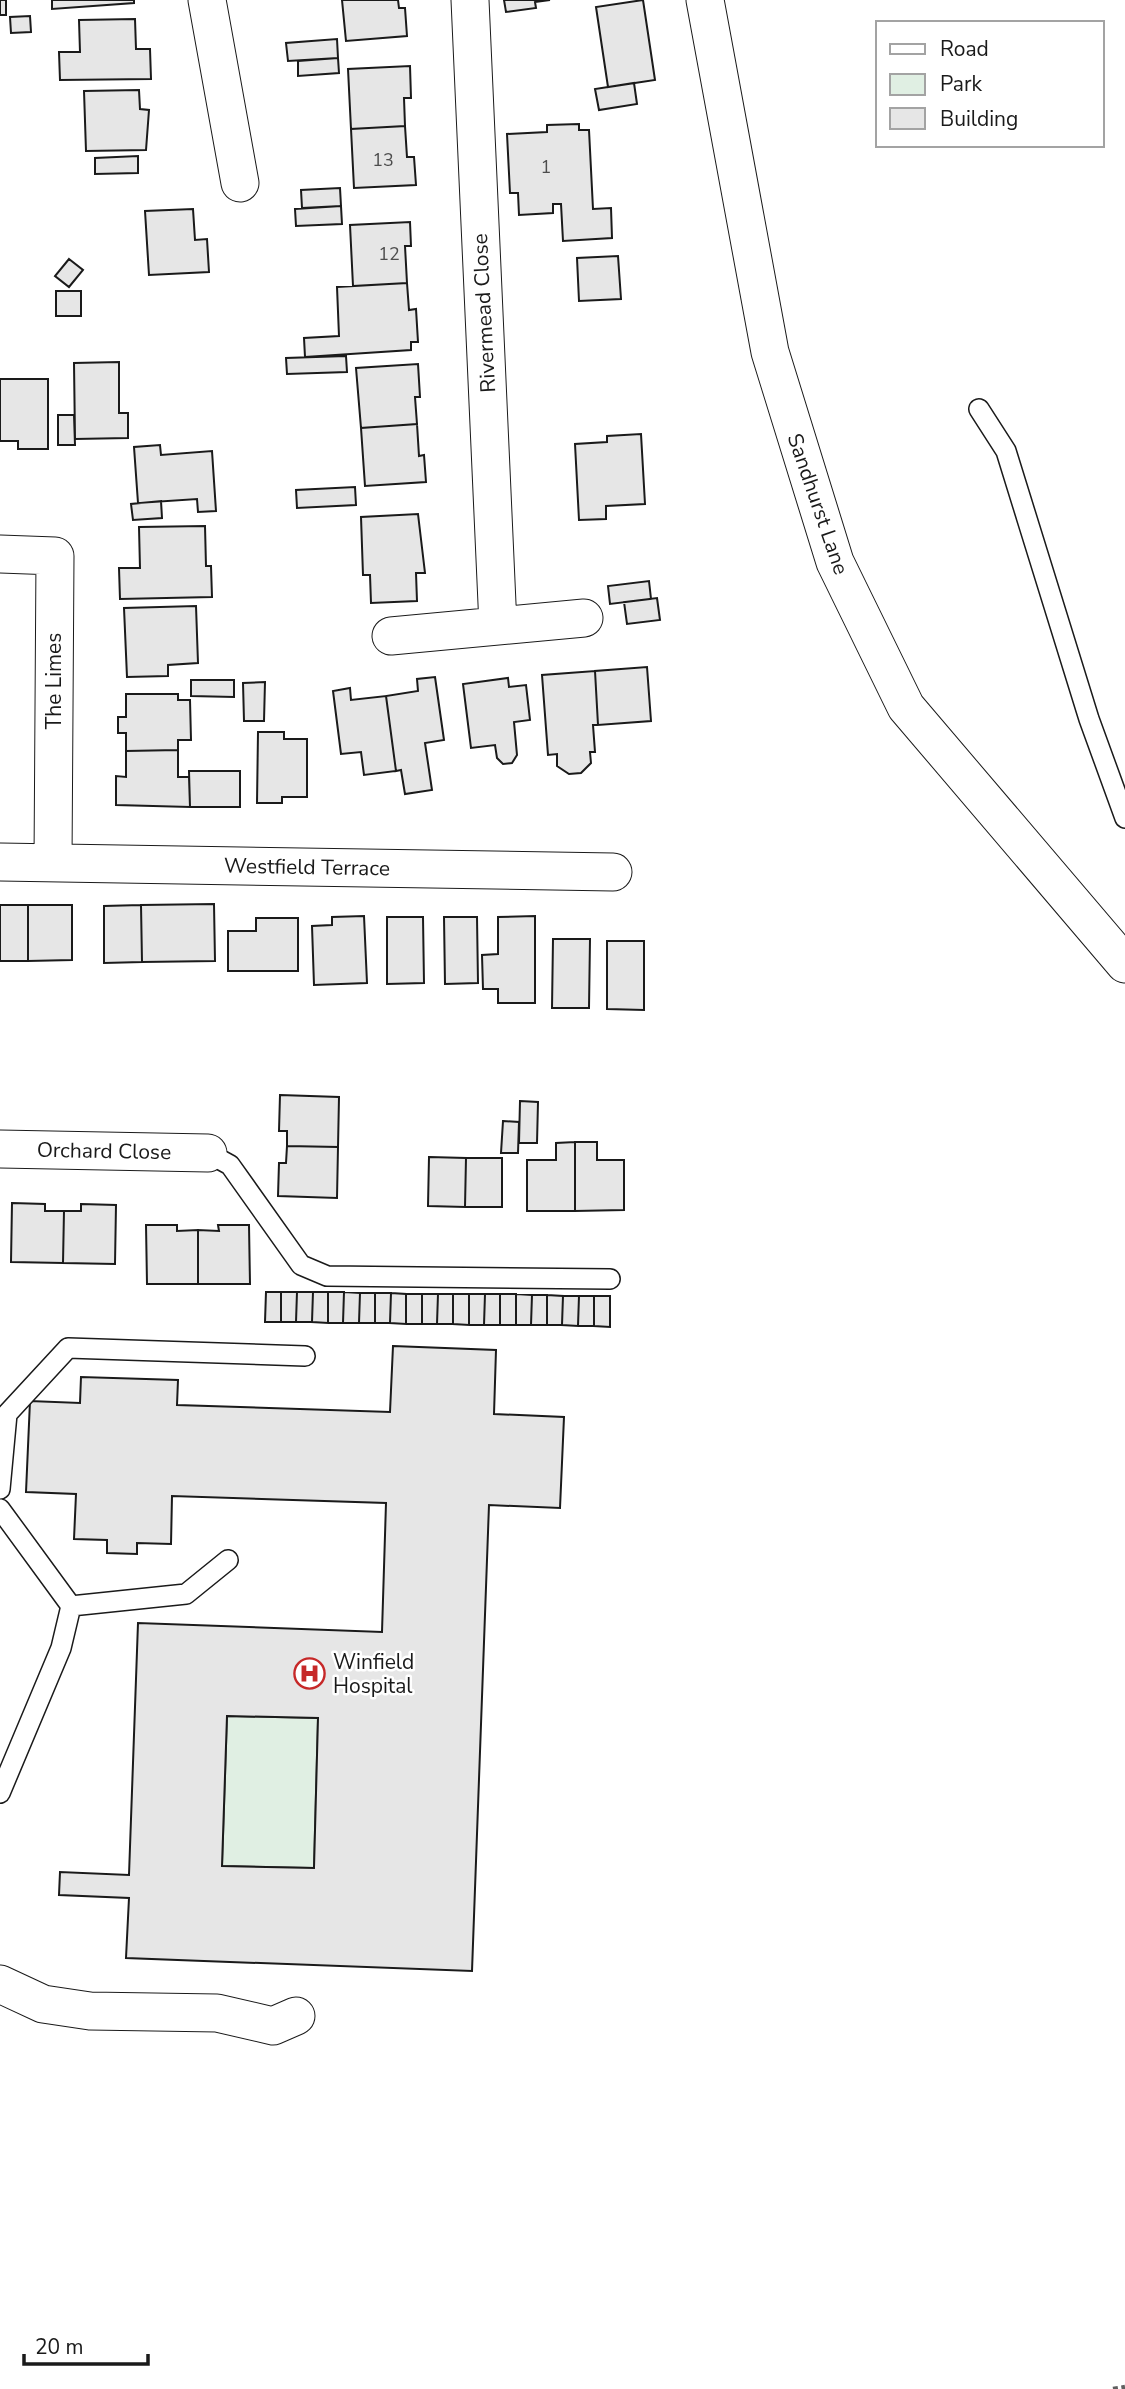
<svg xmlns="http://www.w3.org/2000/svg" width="1125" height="2389" font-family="'Nunito Sans',sans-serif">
	<rect width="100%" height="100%" fill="#fff"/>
	<!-- green -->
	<path fill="#e0efe3" stroke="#6a6a6a" stroke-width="2" d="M227,1716L318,1718L314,1868L222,1866Z"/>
	<!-- building -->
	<path fill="#e6e6e6" stroke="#1a1a1a" stroke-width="2" fill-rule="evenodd" d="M0,0H6V15H0Z
		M52,0H134V3L52,9Z
		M342,0H398L399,8H405L407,36L346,41Z
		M504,0H550L535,2L536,8L506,12Z
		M643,0L655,80L608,87L596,7Z
		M30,16L31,32L11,33L10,17Z
		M135,19L136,49H150L151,79L60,80L59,52H80L79,20Z
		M337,39L338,58L288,61L286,43Z
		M338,58L339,73L298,76V61Z
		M410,66L411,98H404L405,126L351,129L348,69Z
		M634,83L637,104L599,110L595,89Z
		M139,90L140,109L149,110L146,150L86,151L84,91Z
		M579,124V130H589L593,209L611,208L612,238L563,241L561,204H553V213L519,215L518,193H510L507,134L547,132V125Z
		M405,126L407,157H414L416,185L354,188L351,129Z
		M138,156V173L95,174V158Z
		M340,188L341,206L302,208L301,190Z
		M341,206L342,224L296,226L295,209Z
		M193,209L195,240L207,239L209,272L149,275L145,211Z
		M410,222L411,246H405L407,283L353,286L350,225Z
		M618,256L621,299L579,301L577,258Z
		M69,259L83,270L69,287L55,276Z
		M407,283L409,310L416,309L418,342H411V350L305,357L304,338L339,336L337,287Z
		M56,291H81V316H56Z
		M346,356L347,372L287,374L286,358Z
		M119,362V413H128V438L75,439L74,363Z
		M418,364L420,397H415L417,424L361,428L356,368Z
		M0,379H48V449H18V441H0Z
		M58,415H74L75,445H58Z
		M417,424L419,456L424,455L426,482L365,486L361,428Z
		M641,434L645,504L606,506V519L579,520L575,444L607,442V436Z
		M160,445L161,455L212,451L216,511L198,512L197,499L138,503L134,447Z
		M355,487L356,505L297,508L296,490Z
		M161,501L162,518L133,520L131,504Z
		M418,514L425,573H416L417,601L371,603L370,575H363L361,517Z
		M205,526L206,566H211L212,597L120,599L119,568H140L139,527Z
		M649,581L651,599L610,604L608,586Z
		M657,598L660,620L627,624L624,602Z
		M196,606L198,663L168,665V676L127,677L124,608Z
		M647,667L651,721L598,725L595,671Z
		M595,671L598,725H593L595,752H590L591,763L581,773L569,774L557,766V754L548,755L542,675Z
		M435,677L444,740L425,743L432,790L405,794L401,770L396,771L386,696L418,691L417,679Z
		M508,678L509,687L526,685L530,720L514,722L517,755L512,763L503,764L497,758L495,745L471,748L463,684Z
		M191,680H234V697L191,696Z
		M265,682L264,721H244L243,683Z
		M350,688L351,700L386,696L396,771L364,775L361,752L341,754L333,691Z
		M126,694H178V700H190L191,740H178V750L126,751V733H118V717H126Z
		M258,732H284V739H307V797H282V803H257Z
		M178,750V777H189L190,807L116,805V776L126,777V751Z
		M189,771H240V807H190Z
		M214,904L215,961L142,962L141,905Z
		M0,905H28V961H0Z
		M28,905H72V960L28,961Z
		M141,905L142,962L104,963V906Z
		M364,916L367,983L314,985L312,926L332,925V917Z
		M535,916V1003H498V989H483L482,955L498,954V917Z
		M387,917H423L424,983L387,984Z
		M444,917H477L478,983L445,984Z
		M256,918H298V971H228V931H256Z
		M553,939H590L589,1008H552Z
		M607,941H644V1010L607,1009Z
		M280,1095L339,1097L338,1147L287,1146V1131H279Z
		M520,1101L538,1102L537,1143H519Z
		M503,1121L519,1122L518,1153H501Z
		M575,1142H597V1160H624V1210L575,1211Z
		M575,1142V1211H527V1160H556V1143Z
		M287,1146L338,1147L337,1198L278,1196L279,1163H286Z
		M429,1157L466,1158L465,1207L428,1206Z
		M466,1158H502V1207H465Z
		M12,1203L45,1204V1211H64L63,1263L11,1262Z
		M81,1204L116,1205L115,1264L63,1263L64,1211H81Z
		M146,1225H177V1231L198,1230V1284H147Z
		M218,1225H249L250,1284H198V1230L219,1231Z
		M266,1292H281V1322H265Z
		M281,1292H297L296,1322H281Z
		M297,1292H313L312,1322H296Z
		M313,1292H328V1323L312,1322Z
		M328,1292H344L343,1323H328Z
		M344,1292L360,1293L359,1323H343Z
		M360,1293H375V1323H359Z
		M375,1293H391L390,1323H375Z
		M391,1293L406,1294V1324L390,1323Z
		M406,1294H422V1324H406Z
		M422,1294H438L437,1324H422Z
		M438,1294H453V1324H437Z
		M453,1294H469V1325L453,1324Z
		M469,1294H485L484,1325H469Z
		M485,1294H500V1325H484Z
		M500,1294H516V1325H500Z
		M516,1294L532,1295L531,1325H516Z
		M532,1295H547V1325H531Z
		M547,1295L563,1296L562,1325H547Z
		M563,1296H579L578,1326L562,1325Z
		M579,1296H594V1326H578Z
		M594,1296H610V1327L594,1326Z
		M393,1346L496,1350L494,1414L564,1417L560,1508L489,1505L472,1971L126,1958L129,1898L59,1895L60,1872L129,1875L138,1623L382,1632L386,1503L172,1496L171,1544L137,1543V1554L107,1553V1540L74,1539L76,1494L26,1492L30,1401L80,1403L81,1377L178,1380L177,1405L390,1412ZM227,1716L318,1718L314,1868L222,1866Z"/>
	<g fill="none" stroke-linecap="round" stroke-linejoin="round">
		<defs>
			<path id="service" d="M979,409L1006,451L1089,719L1125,818
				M208,1153L230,1165L301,1265L327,1276L610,1279
				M0,1489L7,1414L68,1348L305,1356
				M0,1509L71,1606L61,1648L0,1793
				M71,1606L186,1594L228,1560"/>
			<path id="minor" d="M207,0L240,183
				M470,0L498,626
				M705,0L770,352L835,562L906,707L1125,964
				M0,554L55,556L53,862
				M391,636L584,618
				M0,862L613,872
				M0,1149L208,1153
				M0,1984L43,2004L90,2011L217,2013L273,2026L296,2016"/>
		</defs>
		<!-- service casing -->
		<use href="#service" stroke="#1a1a1a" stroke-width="22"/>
		<!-- minor casing -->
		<use href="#minor" stroke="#1a1a1a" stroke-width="39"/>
		<!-- path -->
		<path stroke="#5f5f5f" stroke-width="4.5" stroke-dasharray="5 3.5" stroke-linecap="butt" d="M1113,2389L1125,2387"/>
		<!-- service -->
		<use href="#service" stroke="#fff" stroke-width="19"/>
		<!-- minor -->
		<use href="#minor" stroke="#fff" stroke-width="37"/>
	</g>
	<!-- icons -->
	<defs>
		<symbol id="hospital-ring" viewBox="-11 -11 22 22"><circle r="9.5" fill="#fff" stroke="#c62828" stroke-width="1.5"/><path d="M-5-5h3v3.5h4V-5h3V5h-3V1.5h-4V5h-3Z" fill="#c62828"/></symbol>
	</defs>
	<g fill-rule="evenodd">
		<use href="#hospital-ring" x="292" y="1656" width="35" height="35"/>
	</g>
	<g text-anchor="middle" stroke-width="5" stroke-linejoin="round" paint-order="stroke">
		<!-- number labels -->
		<g font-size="18" fill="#4d4d4d">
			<text x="383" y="166">13</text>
			<text x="546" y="173">1</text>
			<text x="389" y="260">12</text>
		</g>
		<!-- street labels -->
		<g font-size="21" fill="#1a1a1a" stroke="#fff">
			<text transform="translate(484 313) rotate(-93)" y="7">Rivermead Close</text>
			<text transform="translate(818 504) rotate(71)" y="7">Sandhurst Lane</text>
			<text transform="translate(54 681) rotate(-90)" y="7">The Limes</text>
			<text transform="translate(307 867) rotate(1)" y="7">Westfield Terrace</text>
			<text transform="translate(104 1151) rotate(1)" y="7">Orchard Close</text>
		</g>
		<!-- poi labels -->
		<g font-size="21" fill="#1a1a1a" stroke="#fff" text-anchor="start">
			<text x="333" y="1669">Winfield<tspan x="333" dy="24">Hospital</tspan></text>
		</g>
	</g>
	<!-- legend -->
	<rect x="876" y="21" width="228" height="126" fill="#ffffff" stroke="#a3a3a3" stroke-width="2"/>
	<rect x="890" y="44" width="35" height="10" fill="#ffffff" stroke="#a3a3a3" stroke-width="2"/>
	<text x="940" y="56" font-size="21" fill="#1a1a1a">Road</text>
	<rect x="890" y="74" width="35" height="21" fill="#e0efe3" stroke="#a3a3a3" stroke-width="2"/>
	<text x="940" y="91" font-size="21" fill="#1a1a1a">Park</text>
	<rect x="890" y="108" width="35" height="21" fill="#e6e6e6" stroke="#a3a3a3" stroke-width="2"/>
	<text x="940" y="126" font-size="21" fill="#1a1a1a">Building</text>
	<!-- scale -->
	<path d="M24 2354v10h124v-10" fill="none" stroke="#1a1a1a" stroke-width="3.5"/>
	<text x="35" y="2354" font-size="21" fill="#1a1a1a" stroke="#ffffff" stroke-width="5" paint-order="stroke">20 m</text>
</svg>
